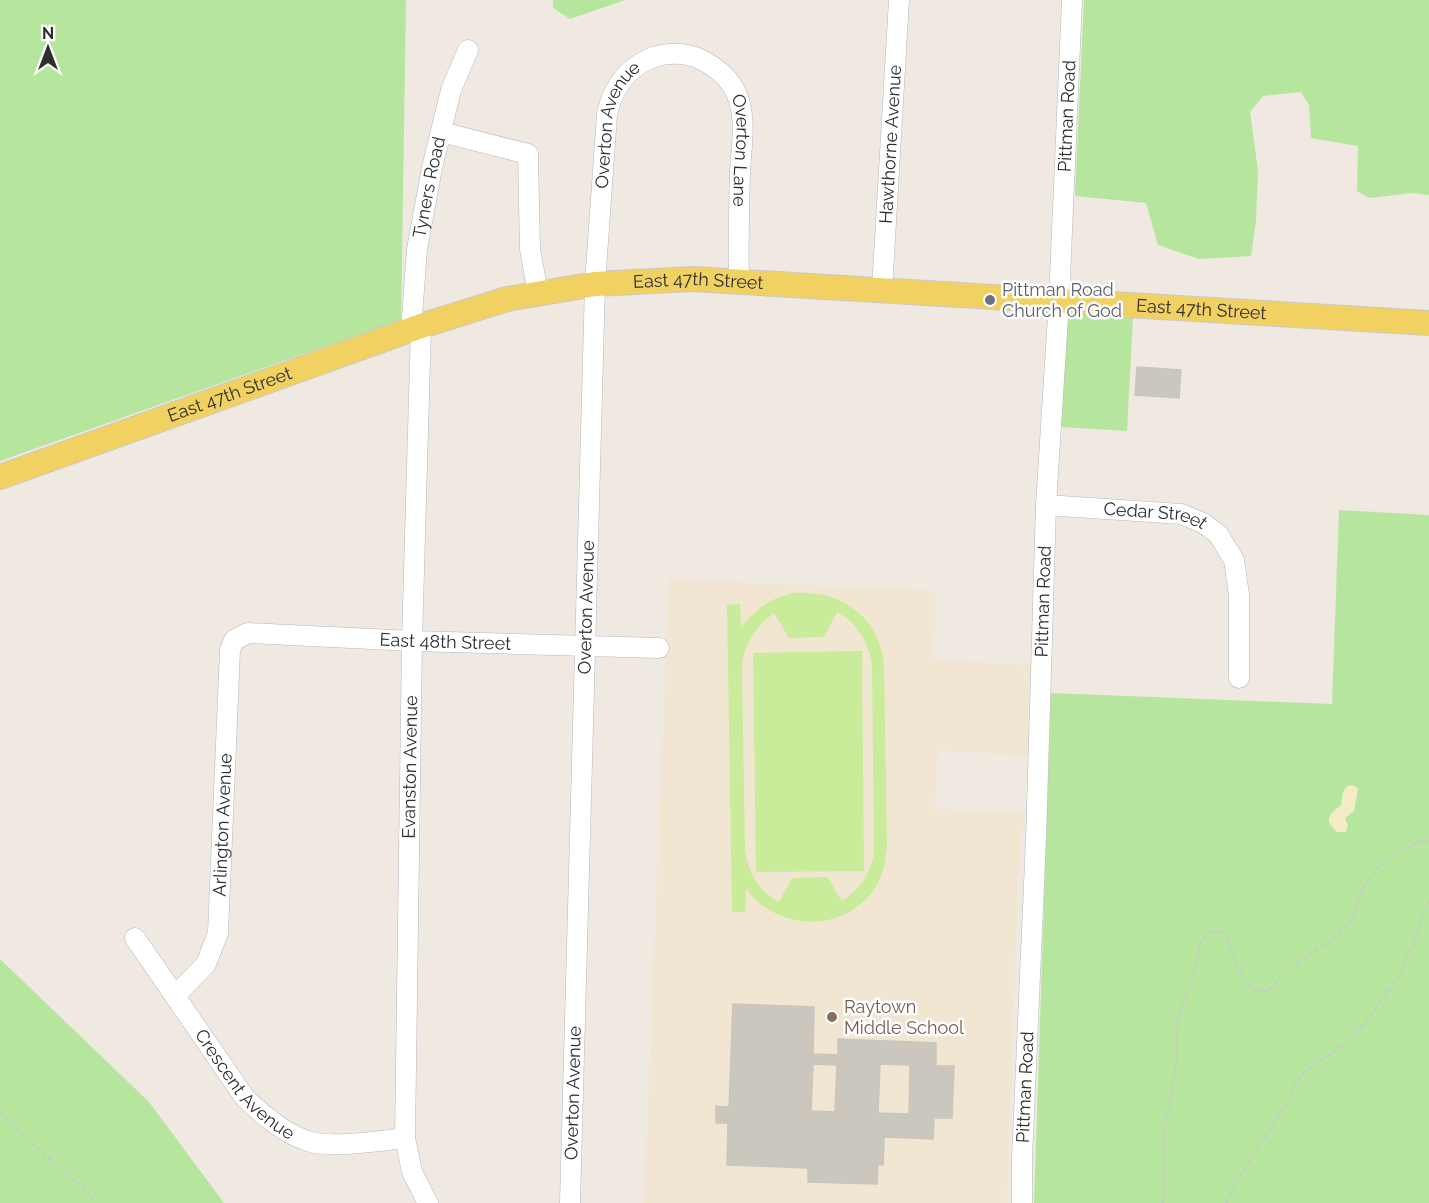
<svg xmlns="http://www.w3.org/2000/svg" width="1429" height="1203" font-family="Raleway,sans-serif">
	<rect width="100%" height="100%" fill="#efe9e1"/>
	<!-- education -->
	<path fill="#f0e6d1" d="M669,579L936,591L933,660L1036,665L1032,755L938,751L935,809L1030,813L1027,826L1020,830L1007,1203H644Z"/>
	<!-- green -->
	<path fill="#b6e59e" d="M0,0H406L401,322L303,354L0,461Z
		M553,0H625L570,19L553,8Z
		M1084,0H1429V195L1412,193L1369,198L1357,191L1358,146L1311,138L1309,105L1301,92L1263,96L1250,112L1258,171L1256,221L1251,256L1199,259L1158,245L1146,203L1075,196Z
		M1076,312L1133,316L1127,431L1061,427L1065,321L1068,316Z
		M1339,510L1429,515V1203H1034L1051,693L1332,704Z
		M0,959L149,1102L224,1203H0Z"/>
	<!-- sand -->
	<path fill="#f3ecc5" d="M1350,785L1355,786L1358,789L1354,811L1345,818L1348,825L1346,832H1337C1323,819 1329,815 1341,805C1343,796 1341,789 1350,785Z"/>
	<!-- pitch -->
	<path fill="#c9ec9a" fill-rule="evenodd" d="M793,593C841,590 878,615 884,664L887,848C885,860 884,872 878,883C849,934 779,933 746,889L745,912H732L727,605L740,604L741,627C758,608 769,599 793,593ZM837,612C857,623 868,641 872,664L874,854C869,875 860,890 842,901L827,877L792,878L779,902C758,890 749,874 745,850L742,665C745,642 756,627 774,613L789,638L824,637Z
		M862,651L864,871L756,872L753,653Z"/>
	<!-- building -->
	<path fill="#cbc7bf" stroke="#cbc5ba" stroke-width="1.5" fill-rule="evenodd" d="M1137,367L1181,370L1179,398L1135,395Z
		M733,1004L814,1007L813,1054L838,1055V1039L936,1043V1066H954L952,1118H934L933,1139L884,1137L883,1165L878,1164L877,1184L808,1182V1168L727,1165L728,1123H716V1106L729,1107ZM813,1064L837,1065L835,1112L811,1111ZM880,1064L910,1065L909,1114L878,1113Z"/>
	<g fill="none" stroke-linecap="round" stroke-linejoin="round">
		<defs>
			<g id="minor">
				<path d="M441,132L528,154L530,249L538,294"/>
				<path id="s1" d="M882,290L899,0"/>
				<path d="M421,326L412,641L405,1138L412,1172L428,1203"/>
				<path id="s2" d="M411,330L417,249L432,168L451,90L468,50"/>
				<path id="s3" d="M1046,505L1181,514L1203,523L1218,534L1234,560L1239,595V678"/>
				<path id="s4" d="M135,938L245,1098C264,1116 286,1135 311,1142C334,1148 380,1141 405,1138"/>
				<path id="s5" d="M175,996L206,964L218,933L230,650L234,640L248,633L412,641L659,648"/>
				<path id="s6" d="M570,1203L595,284L607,114C613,87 627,67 654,57C668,52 685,53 698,58C715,66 730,78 737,95C747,119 741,148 740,172C739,209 738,245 739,282"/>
				<path id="s7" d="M1022,1203V1158L1036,839L1046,505L1059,301L1072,0"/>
			</g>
			<g id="major">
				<path id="s8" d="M0,477L421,326L507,299L595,284L693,279L1429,323"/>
			</g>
		</defs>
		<!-- minor casing -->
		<use href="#minor" stroke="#b4b7c1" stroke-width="21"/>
		<!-- major casing -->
		<use href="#major" stroke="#c9c9c9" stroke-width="26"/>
		<!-- path -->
		<path stroke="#c9c9c9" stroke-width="2" stroke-dasharray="4.5 3" stroke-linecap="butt" d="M0,1110L27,1139L85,1190L95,1203
			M1163,1203L1165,1178V1127L1177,1057L1176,1024L1192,979L1202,939L1211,932L1221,930C1239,946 1228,971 1254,988C1259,991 1267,992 1271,989C1278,984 1279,975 1285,971C1304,956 1329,945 1345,928C1355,916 1356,900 1364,887C1377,864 1403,844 1429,840
			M1226,1203L1237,1181L1284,1108L1290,1094L1303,1073L1345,1044L1363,1025L1398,979L1413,945L1429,901"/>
		<!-- minor -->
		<use href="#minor" stroke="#fff" stroke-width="20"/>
		<!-- major -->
		<use href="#major" stroke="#f2d163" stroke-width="24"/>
	</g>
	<!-- markers -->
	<circle fill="#6b7280" stroke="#fff" stroke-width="2" cx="990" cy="300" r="6"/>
	<circle fill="#8d6e63" stroke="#fff" stroke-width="2" cx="832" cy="1017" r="6"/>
	<g text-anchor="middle" stroke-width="5" stroke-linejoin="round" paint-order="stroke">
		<!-- street labels -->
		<g font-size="18" fill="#2e2e2e" stroke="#fff">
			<text dy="6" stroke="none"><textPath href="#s7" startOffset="1088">Pittman Road</textPath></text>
			<text dy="6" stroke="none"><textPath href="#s6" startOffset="1082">Overton Avenue</textPath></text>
			<text dy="6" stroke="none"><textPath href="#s1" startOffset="146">Hawthorne Avenue</textPath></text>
			<text dy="6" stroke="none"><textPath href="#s6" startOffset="1323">Overton Lane</textPath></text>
			<text dy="6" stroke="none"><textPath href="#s2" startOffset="144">Tyners Road</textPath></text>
			<text dy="6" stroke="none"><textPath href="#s8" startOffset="730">East 47th Street</textPath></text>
			<text dy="6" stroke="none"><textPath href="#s8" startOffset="1234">East 47th Street</textPath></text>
			<text dy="6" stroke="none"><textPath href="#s8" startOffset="244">East 47th Street</textPath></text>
			<text dy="6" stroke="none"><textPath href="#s3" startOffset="110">Cedar Street</textPath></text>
			<text dy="6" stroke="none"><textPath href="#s7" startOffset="602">Pittman Road</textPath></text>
			<text dy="6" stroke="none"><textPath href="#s6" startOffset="596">Overton Avenue</textPath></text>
			<text dy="6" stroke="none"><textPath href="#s5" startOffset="585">East 48th Street</textPath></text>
			<text transform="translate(410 767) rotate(-89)" y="6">Evanston Avenue</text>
			<text dy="6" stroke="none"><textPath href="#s5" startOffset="186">Arlington Avenue</textPath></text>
			<text dy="6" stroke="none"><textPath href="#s4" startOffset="184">Crescent Avenue</textPath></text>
			<text dy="6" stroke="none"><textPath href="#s7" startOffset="116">Pittman Road</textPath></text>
			<text dy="6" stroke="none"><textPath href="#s6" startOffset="110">Overton Avenue</textPath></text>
		</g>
		<!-- worship labels -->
		<g font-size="18" fill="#5b616d" stroke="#fff" text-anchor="start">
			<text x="1002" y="296">Pittman Road<tspan x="1002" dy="21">Church of God</tspan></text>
		</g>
		<!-- education labels -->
		<g font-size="18" fill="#785e54" stroke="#fff" text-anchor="start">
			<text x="844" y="1013">Raytown<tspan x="844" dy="21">Middle School</tspan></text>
		</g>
	</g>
	<!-- north arrow -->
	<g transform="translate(48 48)" stroke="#ffffff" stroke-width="4.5" paint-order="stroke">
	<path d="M0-4.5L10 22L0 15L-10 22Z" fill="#2e2e2e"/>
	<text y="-9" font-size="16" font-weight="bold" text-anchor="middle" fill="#2e2e2e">N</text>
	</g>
</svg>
